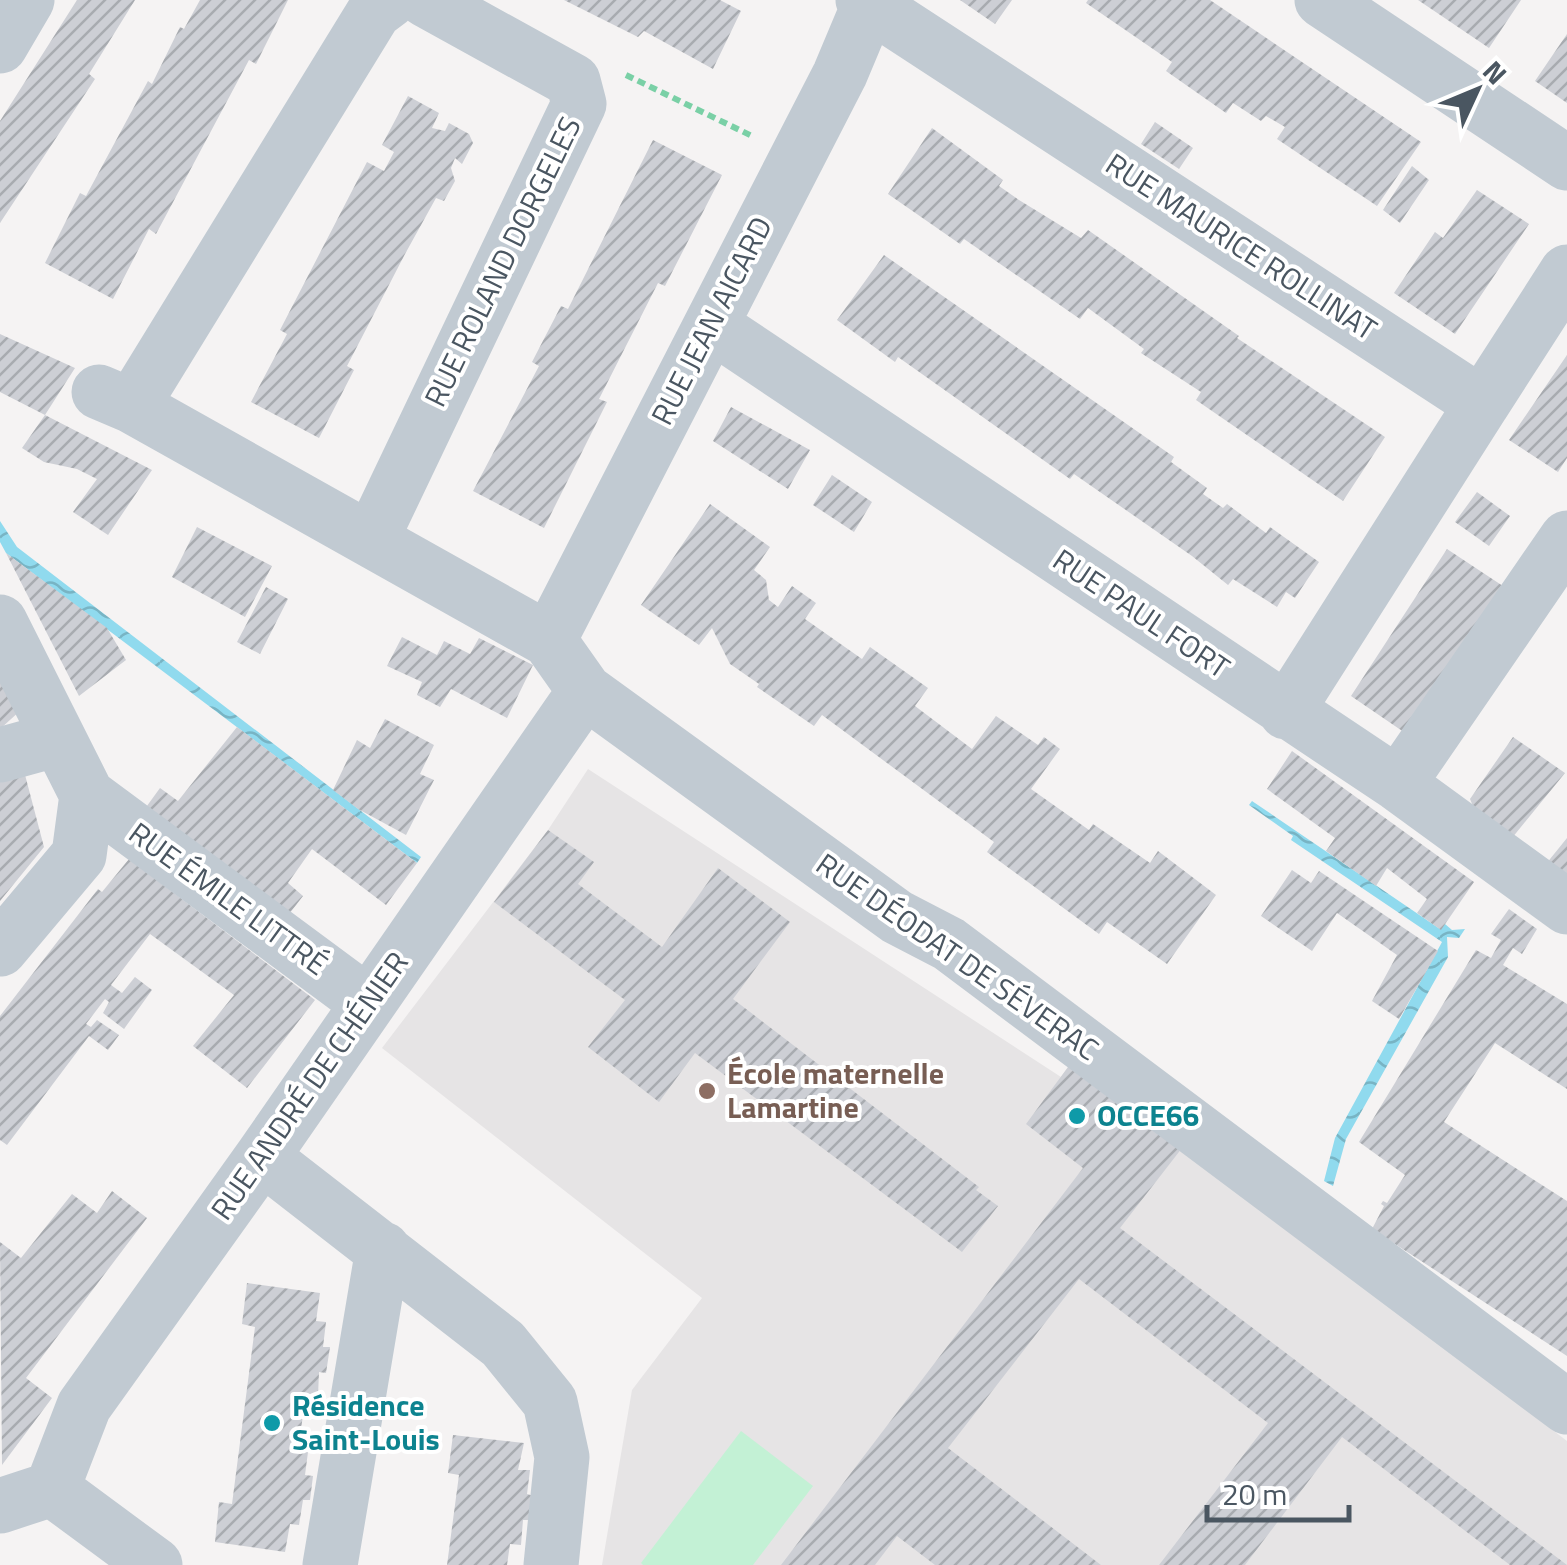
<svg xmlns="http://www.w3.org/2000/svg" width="1567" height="1565" font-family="'Titillium Web',sans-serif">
	<defs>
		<pattern id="water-waves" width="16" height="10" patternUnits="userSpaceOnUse" patternTransform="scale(2.5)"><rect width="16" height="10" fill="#90daee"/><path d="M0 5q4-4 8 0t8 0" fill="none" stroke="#78b4c4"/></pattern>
		<pattern id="building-hatch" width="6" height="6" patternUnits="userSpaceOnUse" patternTransform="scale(2.5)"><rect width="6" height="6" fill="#cdcfd5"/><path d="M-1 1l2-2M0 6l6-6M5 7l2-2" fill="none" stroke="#a8abb0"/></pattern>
	</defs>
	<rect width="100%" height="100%" fill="#f5f3f3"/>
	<!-- education -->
	<path fill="#e6e4e5" d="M588,769L1061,1077L1071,1063L1567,1441V1565H602L632,1390L702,1298L382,1048L548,830Z"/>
	<!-- green -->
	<path fill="#c3f1d5" d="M741,1431L813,1486L753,1565H643L641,1563Z"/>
	<!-- water -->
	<path fill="url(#water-waves)" d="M0,521L17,547L421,857L417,863L6,553L0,542Z
		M1252,801L1440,929L1445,924L1452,930L1465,929L1459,938L1447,937L1448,957L1346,1139L1333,1186L1324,1181L1335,1138L1442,942L1291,840L1293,836L1249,805Z"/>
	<!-- building -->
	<path fill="url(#building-hatch)" d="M77,0H135L89,74L95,79L0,223V121Z
		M200,0H288L256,64L249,60L156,234L149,229L113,299L45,263L80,193L86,196L148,81L152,84L180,27L184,29Z
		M564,0H720L741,11L713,69L644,31L638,37Z
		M960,0H1012L995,24Z
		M1088,0H1210L1421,142L1377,206L1277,139L1285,127L1266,116L1261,121L1233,103L1226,113L1166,71L1172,62L1086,3Z
		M1418,0H1521L1489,48Z
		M1567,34V103L1535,81Z
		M408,96L439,113L432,128L445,131L449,123L469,134L473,143L462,164L455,158L451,168L455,181L444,201L436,198L405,254L347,366L354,370L319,438L251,402L287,334L280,330L367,162L384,171L394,152L382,145Z
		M1155,122L1193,148L1179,169L1141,144Z
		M932,128L1003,180L999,186L1019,200L1081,238L1088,230L1239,336L1237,338L1385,437L1343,501L1196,400L1201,392L1141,353L1144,349L1088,308L1080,319L964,239L960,244L888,194Z
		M653,140L722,175L665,286L658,283L599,399L607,402L544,528L473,491L539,366L532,362L547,333L561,306L568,309Z
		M1412,166L1429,180L1400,223L1383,210Z
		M1477,190L1529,224L1455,334L1394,293L1435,232L1443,238Z
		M884,255L1174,457L1171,462L1207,488L1203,494L1223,508L1227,504L1266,533L1270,527L1319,562L1295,598L1286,592L1277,607L1233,579L1228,585L1192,556L1074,474L1070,479L898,357L895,362L837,320Z
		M0,334L75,368L45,415L0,392Z
		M1567,355V458L1558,472L1509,440Z
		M731,407L810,450L788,489L713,441Z
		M45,415L152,470L108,535L73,512L97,479L77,469L44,462L22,448Z
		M832,475L872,502L854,532L813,505Z
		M1477,492L1510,516L1489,546L1455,522Z
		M710,504L770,547L754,570L766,580L769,600L778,607L792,586L816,603L805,619L862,659L870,647L928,688L915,706L972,749L996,716L1038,745L1044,737L1060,749L1031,789L1089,830L1093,824L1150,863L1158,851L1216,895L1167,964L1107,922L1099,934L987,852L994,842L822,715L814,726L757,687L759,684L730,664L712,628L699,645L641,605Z
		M197,527L272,566L245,617L172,577Z
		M1447,549L1512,592L1414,739L1351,696Z
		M6,553L107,628L126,660L79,696Z
		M266,587L288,599L260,654L237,642Z
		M402,637L437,655L444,641L470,654L479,638L533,665L507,718L451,689L440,707L417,695L422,682L387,666Z
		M0,674L21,710L0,729Z
		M385,719L434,745L420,774L434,780L406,835L358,809L333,790L357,740L370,748Z
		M237,727L417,863L386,905L312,849L288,883L303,896L286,918L144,810L160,788L178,801Z
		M1513,737L1565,773L1512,838L1475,811L1470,799Z
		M1292,751L1474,882L1441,930L1417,913L1427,899L1387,868L1376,886L1326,851L1335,838L1267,789Z
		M24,771L44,847L0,901V778Z
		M548,830L594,862L578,884L662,947L718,868L790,922L733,999L979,1187L976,1190L998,1206L962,1252L695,1053L659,1102L588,1047L625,1000L494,902Z
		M1567,838V878L1546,864Z
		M129,859L315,1000L247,1088L193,1046L234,995L150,934L111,985L122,993L135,977L152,990L124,1029L103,1013L109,1002L105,999L86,1024L91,1027L97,1020L119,1035L108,1050L89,1036L7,1145L0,1140V1016L98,889L102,892Z
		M1292,870L1311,883L1319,871L1438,951L1399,1019L1372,1001L1397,955L1337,913L1312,951L1261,916Z
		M1509,909L1537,929L1522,954L1513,948L1503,965L1567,1004V1089L1495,1043L1444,1122L1567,1201V1356L1372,1229L1384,1206L1381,1204L1383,1201L1387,1203L1405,1175L1359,1142L1476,950L1491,958L1501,940L1491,934Z
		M1071,1063L1182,1148L1120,1228L1567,1565H1510L1342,1437L1245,1565H1159L1268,1423L1079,1279L948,1448L1101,1565H935L897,1536L875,1565H781L1083,1168L1026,1124Z
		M112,1191L147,1218L26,1378L52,1398L2,1465L0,1242L21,1258L72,1194L97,1213Z
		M247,1283L320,1293L316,1321L326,1322L323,1347H330L326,1373L319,1372L318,1396L306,1394L298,1450L308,1452L305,1475L313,1476L310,1500H303L299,1525L290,1524L285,1552L215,1542L219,1502L232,1504L255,1327L242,1324Z
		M453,1435L524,1443L518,1470H530L527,1494L534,1496L530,1520H523L521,1545L510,1544L507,1565H447L459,1475L448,1473Z"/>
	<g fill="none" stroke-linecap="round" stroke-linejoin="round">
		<!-- path -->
		<path stroke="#7ad0a6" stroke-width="6" stroke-dasharray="8 5" stroke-linecap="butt" d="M626,75L754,137"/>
		<!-- street -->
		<path stroke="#c1cad2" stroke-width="55" d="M863,0L1482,404L1567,272
			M1322,0L1567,163
			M0,46L27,0
			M711,325L1398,784L1567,907
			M99,392L132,406L549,640L585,691L897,917L949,944L1567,1407
			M132,406L374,12L390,0
			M371,540L579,104L573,81L426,0
			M0,622L87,795L79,855L0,949
			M549,640L840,74L871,0
			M1286,712L1482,404
			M0,755L58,739
			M1398,784L1567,538
			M87,795L368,1003
			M262,1157L503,1344L550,1402L562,1457L551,1565
			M52,1489L84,1406L262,1157L585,691
			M0,1506L52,1489L155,1565
			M330,1565L383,1249"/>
	</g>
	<!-- markers -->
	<circle fill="#8d6e63" stroke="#fff" stroke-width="4" cx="707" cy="1091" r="10"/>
	<g fill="#0f9aa8" stroke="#fff" stroke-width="4">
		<circle cx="1077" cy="1116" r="10"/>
		<circle cx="272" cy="1423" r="10"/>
	</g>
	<g text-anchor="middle" stroke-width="8" stroke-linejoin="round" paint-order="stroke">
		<!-- street labels -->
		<g font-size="30" fill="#4a5661" stroke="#fff">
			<text transform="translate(1241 247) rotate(33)" y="10">RUE MAURICE ROLLINAT</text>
			<text transform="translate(503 262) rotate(-64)" y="10">RUE ROLAND DORGELES</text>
			<text transform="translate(712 321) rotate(-63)" y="10">RUE JEAN AICARD</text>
			<text transform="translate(1141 614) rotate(34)" y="10">RUE PAUL FORT</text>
			<text transform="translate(228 899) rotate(36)" y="10">RUE ÉMILE LITTRÉ</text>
			<text transform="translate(957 957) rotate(35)" y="10">RUE DÉODAT DE SÉVERAC</text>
			<text transform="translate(310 1086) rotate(-55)" y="10">RUE ANDRÉ DE CHÉNIER</text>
		</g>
		<!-- education labels -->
		<g font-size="30" font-weight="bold" fill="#785e54" stroke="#fff" text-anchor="start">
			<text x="727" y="1084">École maternelle<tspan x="727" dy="34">Lamartine</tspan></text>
		</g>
		<!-- culture labels -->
		<g font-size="30" font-weight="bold" fill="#0d838f" stroke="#fff" text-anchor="start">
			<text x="1097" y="1126">OCCE66</text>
			<text x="292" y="1416">Résidence<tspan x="292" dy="34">Saint-Louis</tspan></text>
		</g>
	</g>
	<!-- north arrow -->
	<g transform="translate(1477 90) rotate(46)" stroke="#ffffff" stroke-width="8" paint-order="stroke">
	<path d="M0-8L18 38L0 25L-18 38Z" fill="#4a5661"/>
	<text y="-15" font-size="28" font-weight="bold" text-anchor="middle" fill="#4a5661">N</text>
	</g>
	<!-- scale -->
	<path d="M1207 1505v15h142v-15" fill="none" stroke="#4a5661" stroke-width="5"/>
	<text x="1222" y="1505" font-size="30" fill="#4a5661" stroke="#ffffff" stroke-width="8" paint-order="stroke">20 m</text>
</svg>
